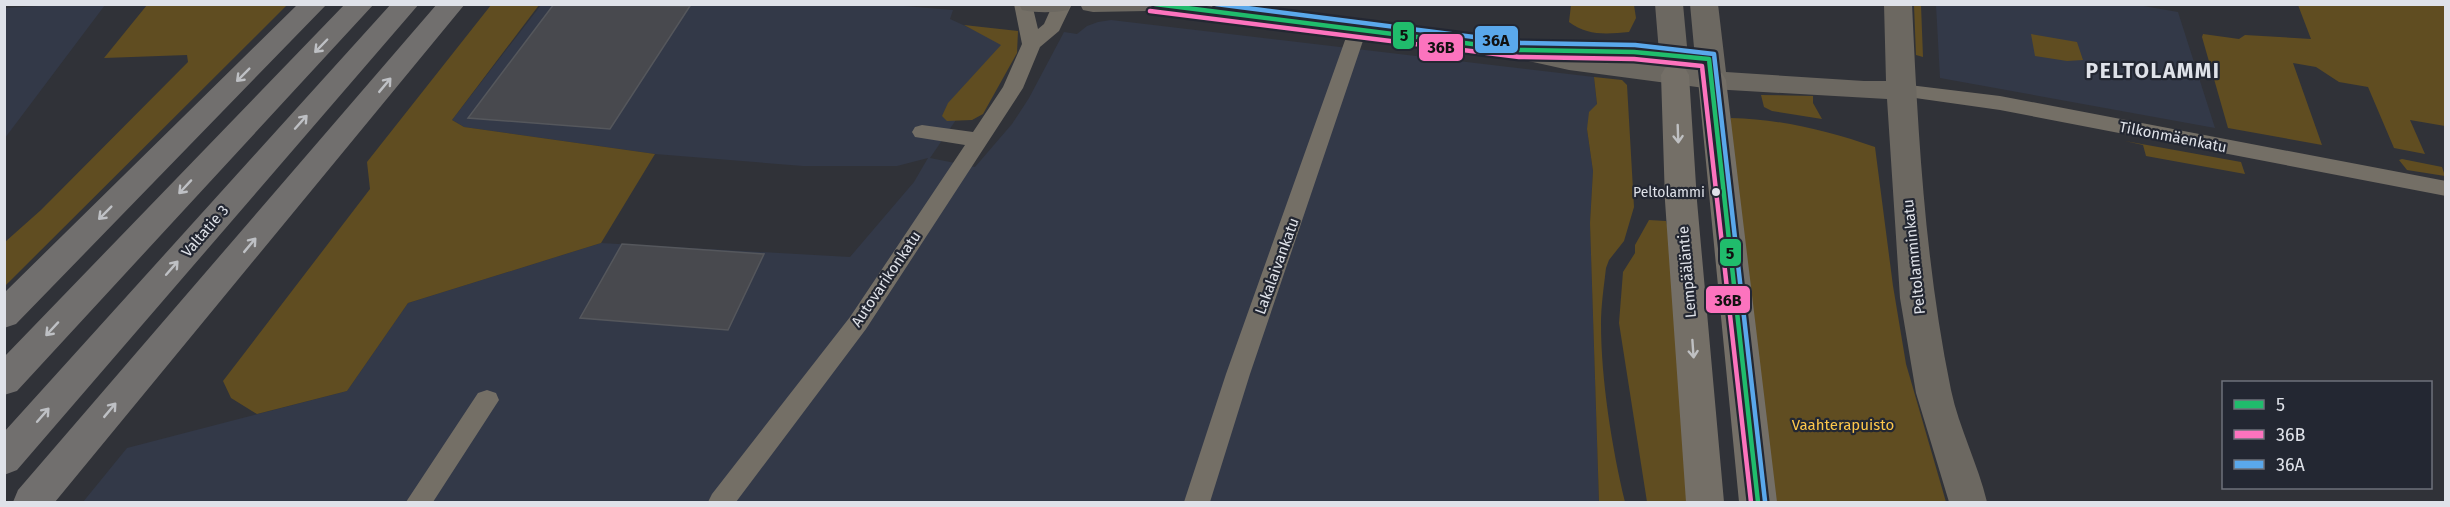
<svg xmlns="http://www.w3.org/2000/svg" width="2450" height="507" font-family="'Fira Sans',sans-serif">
	<rect width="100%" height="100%" fill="#303238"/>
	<!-- built -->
	<path fill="#333948" d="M880,4L953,10L950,19L1007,45L930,158L975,167L1012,124L1029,98L1064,32L1077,34L1087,26L1098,22L1111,20L1594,77L1597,105L1587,129L1593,171L1590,223L1599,502H83L127,448L347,391L408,303L601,243L850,257L914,182L928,158L897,166H803L655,154L464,127L452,120L541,5Z
		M2132,4L2178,12L2215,128L1940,78L1936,5Z
		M55,5H105L5,138V8Z"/>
	<!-- green -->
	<path fill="#604d21" d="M147,5H287L5,286V242L41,210L188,62L187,55L104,58Z
		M491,5H539L452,120L464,127L655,154L601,243L408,303L347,391L257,414L231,398L223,381L370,189L367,162Z
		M1571,5H1634L1636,18L1629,32C1607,34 1587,36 1569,22Z
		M1914,5H1921L1923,57L1916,55Z
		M2298,5H2445V126L2410,120L2425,154L2394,148L2368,87L2339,82L2316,67L2293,63L2322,145L2228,128L2202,37L2203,34L2239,39L2245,35L2311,39Z
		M964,25L1018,31L1017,53L983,114L972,120L947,121L942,116L948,103L1001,45Z
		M2031,34L2077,42L2083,60L2067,61L2035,56Z
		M1594,77L1622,80L1627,85L1634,207L1624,241L1609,260L1606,268C1604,286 1601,305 1601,324C1601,379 1612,448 1625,502H1599L1590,223L1593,171L1587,129L1589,112L1597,104Z
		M1761,95L1813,96V103L1822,119L1772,111L1764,107Z
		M1731,118C1781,119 1828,131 1875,147L1893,286L1906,364L1946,502H1775L1730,126Z
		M2125,141L2241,162L2245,174L2146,156L2143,145Z
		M2402,159L2442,167L2445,176L2407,170L2399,160Z
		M1649,220L1666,221L1676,259L1688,502H1647L1619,323L1623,272L1635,253V245Z"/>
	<!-- building -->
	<path fill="#48494e" stroke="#55575c" stroke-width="1.5" d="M554,4L690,6L610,129L468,118Z
		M622,244L764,254L728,330L580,318Z"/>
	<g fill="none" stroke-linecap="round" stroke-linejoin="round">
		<!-- street -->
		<path fill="#746f66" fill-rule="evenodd" d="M1014,4H1032L1038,29L1044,24L1053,4H1072L1059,31L1040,47L1023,88L866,329L736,502H708L712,494L850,317L965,145L915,137L912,132L915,127L922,125L973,132L1003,87L1022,44Z
			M1358,23L1365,25L1367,29L1250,374L1210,502H1184L1226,374L1349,29L1351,25Z
			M1901,84L2000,96L2446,181V196L2000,110L1894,95L1891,90L1894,85Z
			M487,390L496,393L499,400L433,502H406L478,393Z"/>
		<!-- secondary -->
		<path fill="#6c6861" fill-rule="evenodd" d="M1019,4H1071L1068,10C1053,13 1037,13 1022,10Z
			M1080,4H1222L1515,40L1569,52L1660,64L1655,4H1683L1689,68L1696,69L1690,4H1718L1726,72L1864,81H1886L1884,4H1912C1918,134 1925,263 1951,390C1959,428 1978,464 1987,502H1949L1916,393L1900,298L1887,99L1712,89L1569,70L1515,58L1146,11L1093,12L1083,10Z"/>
		<!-- primary -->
		<path fill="#746f67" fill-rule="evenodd" d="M1675,66L1685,68L1689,75L1697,201L1724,502H1686L1665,201L1661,75L1665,68Z
			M1712,71L1722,73L1726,80L1777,502H1739L1698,80L1702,73Z"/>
		<!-- highway -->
		<path fill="#716f6e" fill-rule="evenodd" d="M298,4H327L16,324L4,328V293Z
			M345,4H374L17,391L4,395V357Z
			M391,4H419L17,470L4,475V432Z
			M437,4H465L55,502H13L18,490Z"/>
		<defs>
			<path id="bus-1" d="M1155,4L1520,50L1634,52L1709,59L1758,502"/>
			<path id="bus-2" d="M1150,11L1519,57L1634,59L1702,66L1751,502"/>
			<path id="bus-3" d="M1216,4L1521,43L1635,45L1714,54L1765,501"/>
		</defs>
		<!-- bus-1 casing -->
		<use href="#bus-1" stroke="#232732" stroke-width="9"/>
		<!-- bus-2 casing -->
		<use href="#bus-2" stroke="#232732" stroke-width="9"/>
		<!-- bus-3 casing -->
		<use href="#bus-3" stroke="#232732" stroke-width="9"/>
		<!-- bus-1 -->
		<use href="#bus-1" stroke="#20bc6c" stroke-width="4.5"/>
		<!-- bus-2 -->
		<use href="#bus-2" stroke="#fc73be" stroke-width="4.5"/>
		<!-- bus-3 -->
		<use href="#bus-3" stroke="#5aa8eb" stroke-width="4.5"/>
	</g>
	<!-- one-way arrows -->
	<defs><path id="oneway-shaft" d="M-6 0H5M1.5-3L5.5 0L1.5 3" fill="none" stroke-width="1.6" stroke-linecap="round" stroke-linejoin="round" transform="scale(1.5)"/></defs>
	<g stroke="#bec0c4">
		<use href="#oneway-shaft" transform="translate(321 46) rotate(134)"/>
		<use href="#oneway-shaft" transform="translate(243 75) rotate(135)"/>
		<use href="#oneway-shaft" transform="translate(385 85) rotate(-50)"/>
		<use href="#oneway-shaft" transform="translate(301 122) rotate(-48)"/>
		<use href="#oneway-shaft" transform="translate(185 187) rotate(133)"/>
		<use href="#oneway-shaft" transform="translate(105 213) rotate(135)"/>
		<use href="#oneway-shaft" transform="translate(250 245) rotate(-50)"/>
		<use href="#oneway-shaft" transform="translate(172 268) rotate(-49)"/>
		<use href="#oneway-shaft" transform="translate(52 329) rotate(133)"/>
		<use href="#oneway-shaft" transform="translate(110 410) rotate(-50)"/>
		<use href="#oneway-shaft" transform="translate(43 415) rotate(-49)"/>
	</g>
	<g stroke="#bfc0c2">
		<use href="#oneway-shaft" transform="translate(1678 134) rotate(88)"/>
		<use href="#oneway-shaft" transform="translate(1693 349) rotate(86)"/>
	</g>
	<!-- markers -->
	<circle fill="#dfe2e9" stroke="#232732" stroke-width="2" cx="1716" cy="192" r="5"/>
	<g text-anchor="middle" stroke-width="4.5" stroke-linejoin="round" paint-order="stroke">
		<!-- bus labels -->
		<g font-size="14" fill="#dfe2e9" stroke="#232732" text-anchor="end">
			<text x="1705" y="197">Peltolammi</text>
		</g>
		<!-- street labels -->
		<g font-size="15" fill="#dfe2e9" stroke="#232732">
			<text transform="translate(2173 137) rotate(11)" y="5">Tilkonmäenkatu</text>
			<text transform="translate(205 231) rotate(-49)" y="5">Valtatie 3</text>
			<text transform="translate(1914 257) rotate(-96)" y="5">Peltolamminkatu</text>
			<text transform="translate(1277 266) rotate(-70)" y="5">Lakalaivankatu</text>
			<text transform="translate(1687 272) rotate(-95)" y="5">Lempääläntie</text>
			<text transform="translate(886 279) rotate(-56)" y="5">Autovarikonkatu</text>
		</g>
		<!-- park labels -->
		<g font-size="15" fill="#fec74b" stroke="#232732">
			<text x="1843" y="430">Vaahterapuisto</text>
		</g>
		<!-- district labels -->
		<g font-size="21" font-weight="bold" letter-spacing="1.5" fill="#dfe2e9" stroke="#232732">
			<text x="2153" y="78">PELTOLAMMI</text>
		</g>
	</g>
	<g stroke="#232732" stroke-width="2">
		<rect x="1392" y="21" width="23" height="29" rx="6" fill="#20bc6c"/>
		<rect x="1474" y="25" width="45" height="29" rx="6" fill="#5aa8eb"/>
		<rect x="1418" y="33" width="46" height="29" rx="6" fill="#fc73be"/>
		<rect x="1719" y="238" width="23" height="29" rx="6" fill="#20bc6c"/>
		<rect x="1705" y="285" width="46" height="29" rx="6" fill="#fc73be"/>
	</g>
	<g font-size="16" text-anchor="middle" font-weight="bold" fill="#111">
		<text x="1404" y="41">5</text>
		<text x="1496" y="46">36A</text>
		<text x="1441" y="53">36B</text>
		<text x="1730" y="259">5</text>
		<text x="1728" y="306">36B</text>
	</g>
	<!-- border -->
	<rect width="2450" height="507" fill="none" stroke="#dfe2e9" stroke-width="12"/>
	<!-- legend -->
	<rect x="2222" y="381" width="210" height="108" fill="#232732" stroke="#6e727b" stroke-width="1.5"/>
	<rect x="2234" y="400" width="30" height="9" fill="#20bc6c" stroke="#6e727b" stroke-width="1.5"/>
	<text x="2276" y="411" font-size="18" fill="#dfe2e9">5</text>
	<rect x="2234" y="430" width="30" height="9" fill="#fc73be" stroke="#6e727b" stroke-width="1.5"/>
	<text x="2276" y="441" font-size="18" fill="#dfe2e9">36B</text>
	<rect x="2234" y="460" width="30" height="9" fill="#5aa8eb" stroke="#6e727b" stroke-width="1.5"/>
	<text x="2276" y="471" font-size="18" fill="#dfe2e9">36A</text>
</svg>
